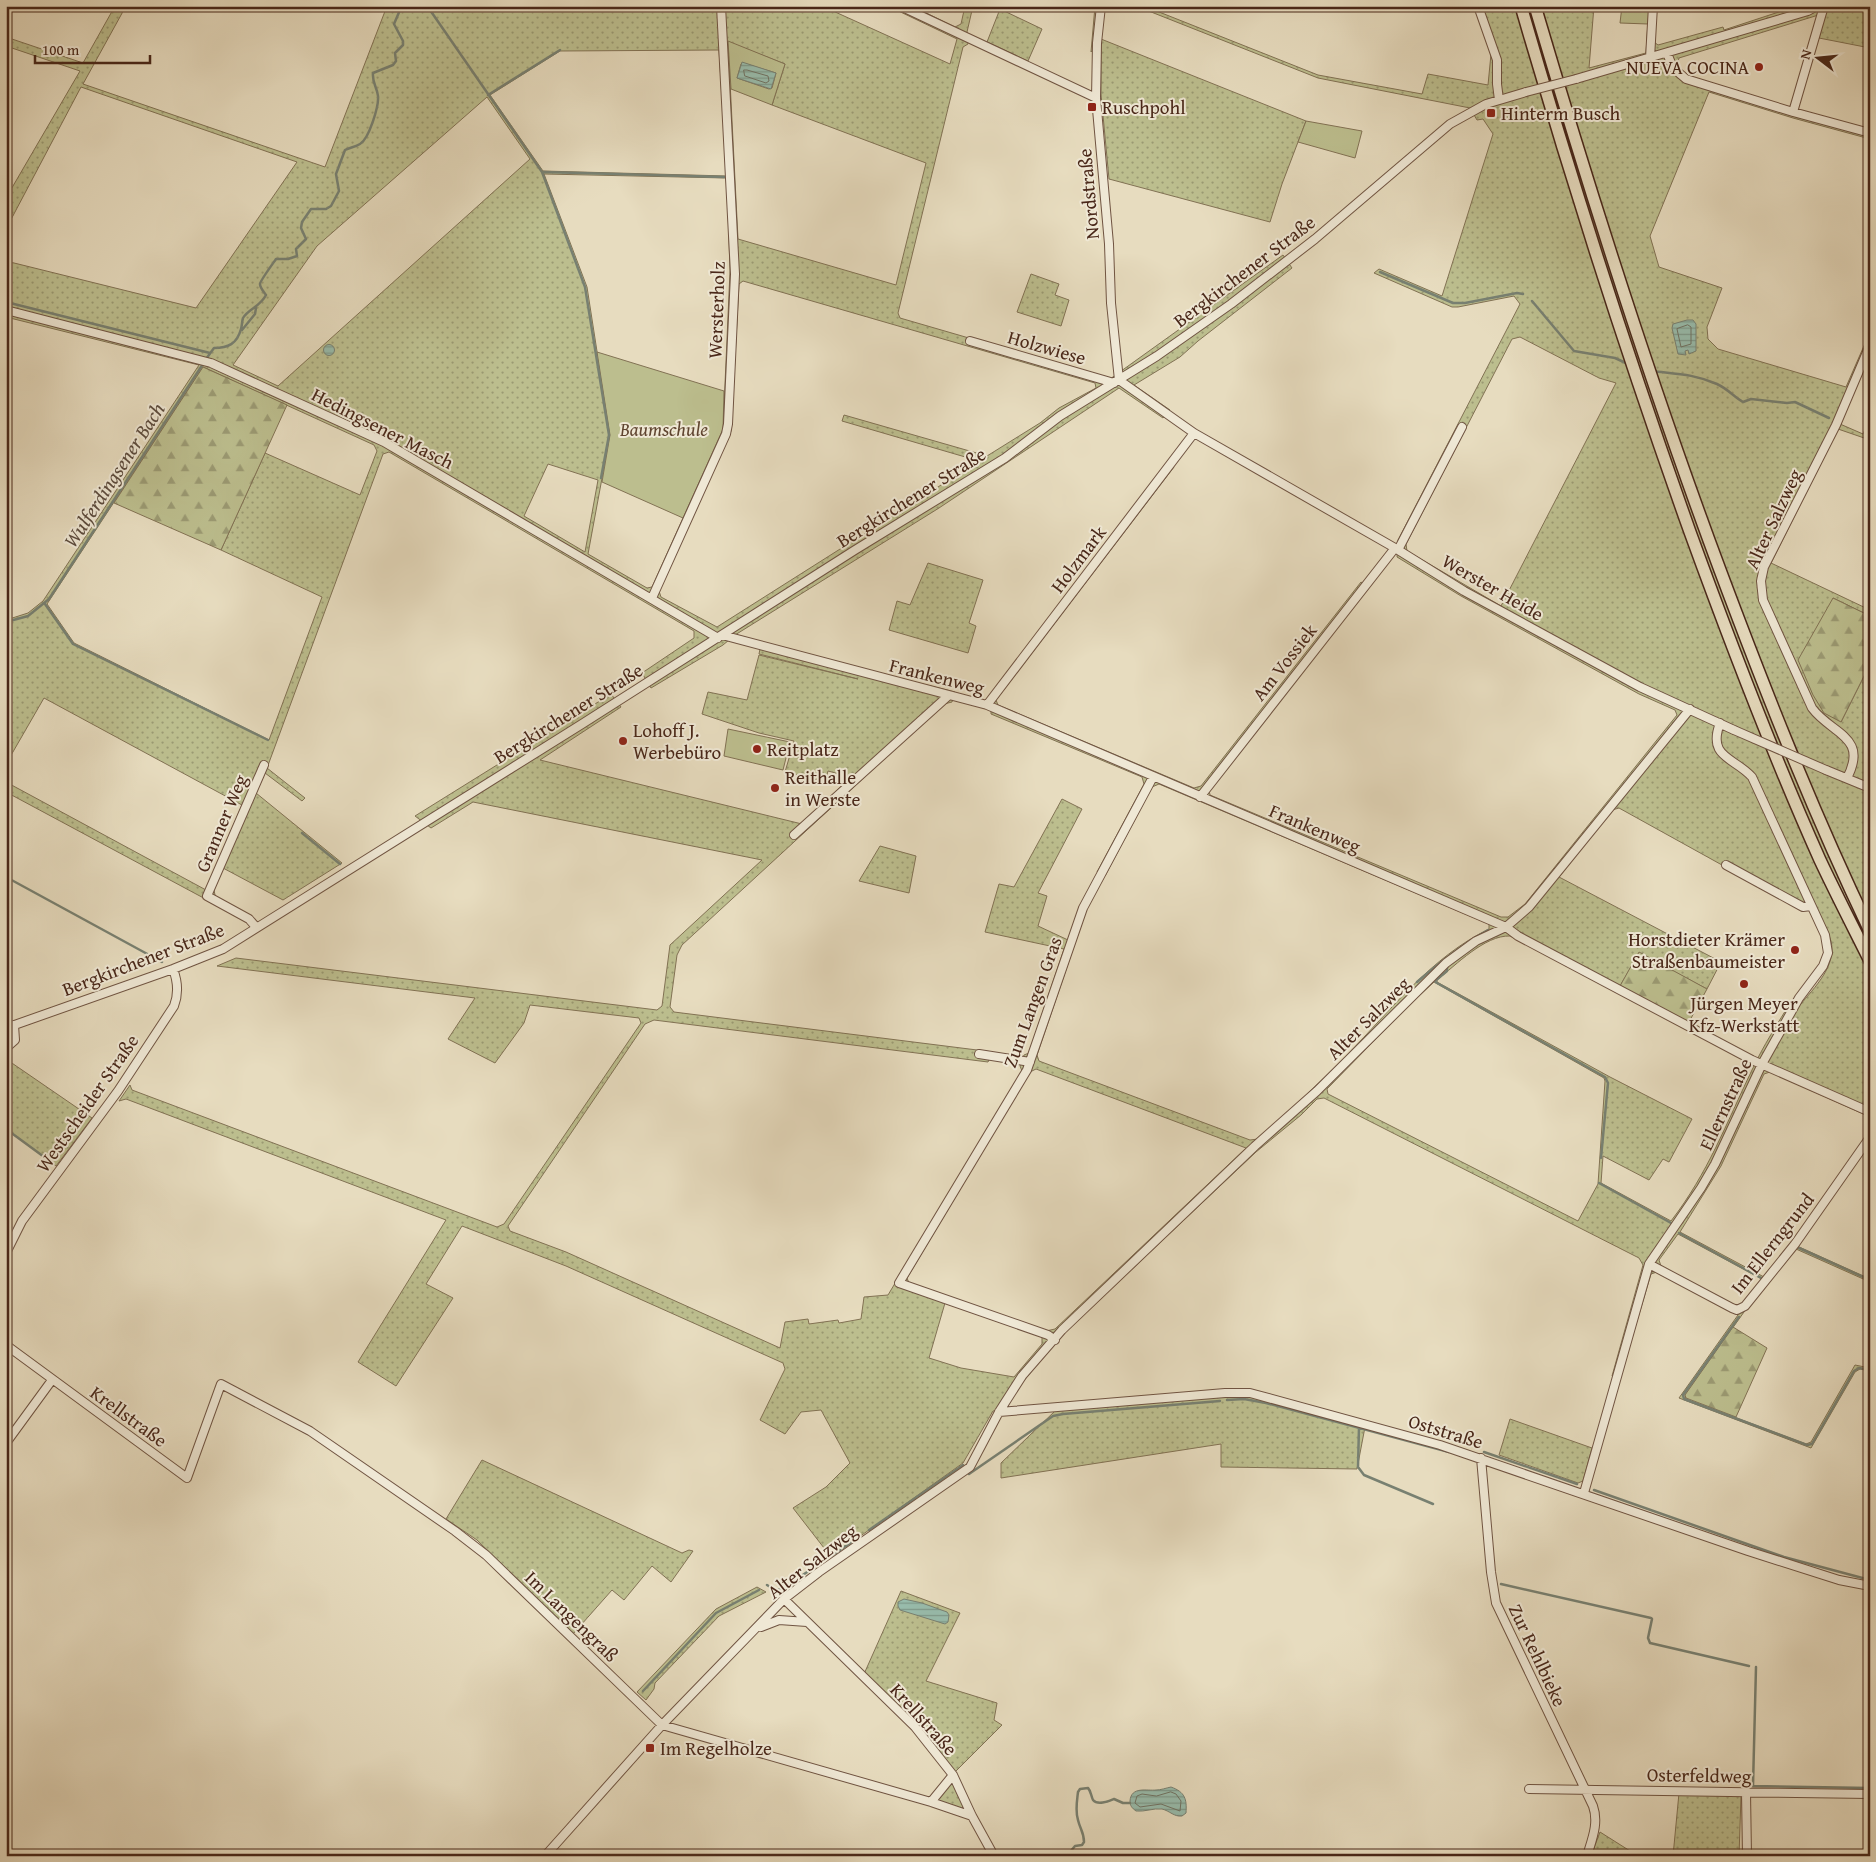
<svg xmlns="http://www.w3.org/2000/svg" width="1876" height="1862" font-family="'Gentium Book Plus',serif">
	<defs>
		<pattern id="grass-dots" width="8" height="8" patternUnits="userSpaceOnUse" patternTransform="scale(1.25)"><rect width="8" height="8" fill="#bcbe8e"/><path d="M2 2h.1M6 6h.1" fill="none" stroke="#9b9a73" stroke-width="1.8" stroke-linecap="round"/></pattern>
		<pattern id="forest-firs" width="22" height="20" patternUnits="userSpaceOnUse" patternTransform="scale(1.25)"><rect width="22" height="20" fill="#bcbe8e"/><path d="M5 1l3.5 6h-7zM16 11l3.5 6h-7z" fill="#9b9a73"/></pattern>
		<pattern id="water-rules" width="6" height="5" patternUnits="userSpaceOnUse" patternTransform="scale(1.25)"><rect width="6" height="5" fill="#98bcac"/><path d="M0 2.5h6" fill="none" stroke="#7e998b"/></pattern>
	</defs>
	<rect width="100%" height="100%" fill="#e7dcbf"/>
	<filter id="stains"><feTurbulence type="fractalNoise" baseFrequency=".004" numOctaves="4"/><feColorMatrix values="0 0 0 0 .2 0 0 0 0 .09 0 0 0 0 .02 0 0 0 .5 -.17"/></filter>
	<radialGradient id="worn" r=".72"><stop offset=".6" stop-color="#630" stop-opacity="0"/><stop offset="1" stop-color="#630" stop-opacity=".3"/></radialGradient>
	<!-- grass -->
	<path fill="url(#grass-dots)" stroke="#827254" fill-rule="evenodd" d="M115,6H126L83,84L325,167L387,6H822L950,64L957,39L888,6H912L955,27L961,24L965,6H973L967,32L968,44L963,47L898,313L900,318L1110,379L1283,255L1292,268L1198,341L1180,357L1134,385L1170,410L1163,418L1119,388L939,508L735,635L723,645L651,688L642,673L694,638V631L389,452L383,454L267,768L305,798L302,801L265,773L256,793L342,863L283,900L223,868L214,890L215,895L211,902L6,792V782L206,890L242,805L44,698L6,764V620L28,613L43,601L199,365L6,317V261L196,308L297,162L81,87L6,229V198L80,71L6,46V37L83,63ZM728,42L785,64L772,105L926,163L896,285L738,239ZM719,50L727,176L543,171L490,95L560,51ZM487,97L530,159L278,386L233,365L317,246ZM544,174L727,178L730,271L723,429L652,587L647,588L588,554L610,435L587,287ZM743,281L1095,383L1096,388L1059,408L1040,423L987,456L844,415L842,421L979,461L717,627L661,597L659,591L731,431L739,284ZM203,367L374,445L377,451L360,495L265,453L221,550L322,597L269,740L74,643L47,604ZM548,464L598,480L585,552L524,516Z
		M1095,6H1105L1101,39L1306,121L1282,184L1270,222L1109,179L1101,94V40L1091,52Z
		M1136,6H1144L1318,75L1422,94L1428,74L1488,85L1491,54L1475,6H1594L1589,68L1646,53L1649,6H1657L1654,42L1658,45L1723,27L1724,30L1797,6H1870V48L1819,38L1825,13L1679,58L1677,65L1687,77L1795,109L1870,129V139L1793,118L1709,92L1650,236L1659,267L1722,288L1707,327L1708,339L1718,349L1846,387L1870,332V354L1840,424L1863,434L1870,418V440L1838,429L1771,563L1870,610V616L1833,598L1841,722L1870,664V1117L1770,1072L1764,1074L1721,1166L1680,1232L1764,1277L1792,1243L1870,1131V1143L1797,1246L1870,1279V1282L1796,1249L1744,1312L1685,1395L1686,1399L1806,1444L1811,1442L1855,1365L1870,1368V1371L1860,1369L1855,1372L1811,1448L1679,1398L1738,1315L1657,1272L1651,1274L1620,1378L1612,1376L1643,1265L1639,1258L1324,1098L1317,1099L1301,1115L1256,1152L1058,1339L1022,1383L1004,1410L993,1411L963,1463L831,1557L793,1508L826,1487L850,1463L821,1410L801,1412L785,1434L760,1420L785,1369L783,1363L566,1266L462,1226L426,1284L453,1298L396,1386L358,1362L446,1220L126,1099L119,1101L130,1085L132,1090L497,1227L504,1224L641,1023L639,1018L530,1005L524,1023L495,1063L448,1039L475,998L217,966L236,958L657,1010L662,1006L670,945L762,860L473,802L431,828L415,816L611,694L621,707L540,760L802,824L851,777L828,771L825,782L785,772L794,741L759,733L702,714L708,692L747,700L759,655L858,679L759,654L761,644L955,692L952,702L944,704L682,945L677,955L670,1007L674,1012L993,1052L988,1062L654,1020L645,1024L508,1226L510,1231L566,1252L780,1348L785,1322L808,1319L809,1324L838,1320L839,1323L861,1319L864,1297L888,1295L1022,1071L1020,1066L1024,1055L1029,1053L1064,949L985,932L999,884L1014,887L1062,799L1082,809L1038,893L1047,896L1038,926L1068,940L1079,909L1086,911L1037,1055L1039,1061L1250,1140L1258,1139C1289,1112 1318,1084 1347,1055C1391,1010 1431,957 1489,929V924L1159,784L1152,787L1105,876L1097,872L1144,784L1142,777L991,714V695L1168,462L1174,467L996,700L998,705L1194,788L1201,786L1361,582L1368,587L1209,790L1210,795L1501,917H1508L1525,904L1677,715L1675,710L1639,694L1461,596L1397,557L1398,540L1520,304L1514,296L1458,307H1452L1374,273L1379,269L1442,296L1493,134L1483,119L1477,120L1470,108L1318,78ZM1520,337L1599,378L1616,383L1501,606L1407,551L1406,544L1512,339ZM1619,808L1787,901L1815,906C1821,917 1827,929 1831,941C1837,966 1814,988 1800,1005L1792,1000C1778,1023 1763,1046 1752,1070C1726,1124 1708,1173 1671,1221L1601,1183L1603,1156L1649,1180L1663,1159L1669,1162L1692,1119L1610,1077L1437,982V980C1456,965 1485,935 1510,936L1639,1003L1642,997L1620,986L1639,953L1707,989L1721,962L1559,877L1612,810ZM1434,982L1604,1078L1605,1081L1598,1184L1578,1221L1328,1094L1327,1089L1407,1007ZM1036,1069L1246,1148L1055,1329L1046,1331L909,1283L907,1278L1030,1072ZM1678,1234L1762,1279L1742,1305L1735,1306L1661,1266L1659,1260ZM945,1303L1042,1337V1344L1014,1377L961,1368L929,1358Z
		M1000,9L1042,29L1028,61L987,42Z
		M1031,274L1059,284L1055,295L1069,300L1061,326L1017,312Z
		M928,563L983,580L969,623L976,626L968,653L889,630L897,601L910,605Z
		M880,846L916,856L909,893L859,881Z
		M6,1059L92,1118L56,1166L6,1129Z
		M1251,1395L1365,1427L1357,1469L1221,1467V1444L1001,1478V1463L1056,1410V1406Z
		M1510,1419L1592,1448L1583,1481L1578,1483L1499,1455Z
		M482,1460L682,1553L689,1550L693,1551L671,1582L652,1566L624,1600L612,1590L573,1634L477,1540L446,1519Z
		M757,1587L766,1592L719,1616L655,1683L654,1689L646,1700L637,1692L716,1609Z
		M901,1591L960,1613L926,1681L997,1703L994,1720L1002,1725L953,1774L975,1813L931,1800L952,1774L864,1674Z
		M1679,1793L1741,1796L1739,1856H1673Z
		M1600,1832L1638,1856H1591Z"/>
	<!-- forest -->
	<path fill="url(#forest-firs)" stroke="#827254" d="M203,367L287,405L221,550L114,503Z
		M1833,598L1870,616V664L1841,722L1824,713L1813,695L1798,660Z
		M1639,952L1707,989L1689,1022L1620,986Z
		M1733,1327L1767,1348L1736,1417L1686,1398L1685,1395Z"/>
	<!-- garden -->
	<path fill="#bcbe8e" stroke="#827254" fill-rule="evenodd" d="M1622,6H1649L1648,24L1620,23Z
		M728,41L785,64L772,105L731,89ZM743,63L776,73L772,88L769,89L737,78L741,64Z
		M1306,121L1362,131L1355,158L1298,142Z
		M597,352L724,391L723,429L683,518L602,482L610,435Z
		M728,729L790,742L783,770L724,756Z"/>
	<!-- water -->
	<path fill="url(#water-rules)" stroke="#788071" d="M742,62L776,73L771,89L737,78Z
		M1687,320H1693L1696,324V351L1689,354L1688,350L1685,351L1686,355L1678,354L1672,328L1673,324Z
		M323.5 350a5.5 5.5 0 1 1 11 0a5.5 5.5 0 1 1-11 0Z
		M904,1599L922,1603L947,1612L949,1615L948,1622L945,1624L900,1610L898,1606V1602Z
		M1171,1787C1185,1792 1187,1799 1186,1813L1182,1816C1174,1817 1170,1811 1162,1809C1153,1808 1145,1812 1136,1811C1132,1808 1130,1806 1130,1801C1131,1786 1147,1791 1156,1790C1161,1790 1166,1788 1171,1787Z"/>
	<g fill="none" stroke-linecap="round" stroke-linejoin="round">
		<!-- shore -->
		<path stroke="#707262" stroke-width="1" d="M744,70H747L768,76L769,81L766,83L745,76Z
			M1688,325L1691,327V344L1681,347L1677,329Z
			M1171,1792L1176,1794L1181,1801L1180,1811L1161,1804L1140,1807L1135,1803L1137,1796L1142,1794L1156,1796Z"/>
		<!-- stream -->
		<path stroke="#788071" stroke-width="2.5" d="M430,10L542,172L585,287L609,435L601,478
			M488,95L560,50
			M543,172L724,177
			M1380,272L1453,303H1465L1517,293L1523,294
			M1532,301L1574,351L1615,358L1628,364
			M6,302L210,353
			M242,330L255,314L256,308
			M206,359L214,348C228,348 237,344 241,329C242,326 242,321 243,318C248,309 260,307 266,295C264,292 260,288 260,284C260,281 274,262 276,259H288L297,256L296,249L306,239L301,228L302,222L311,209H326L331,206L339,191L336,174L345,150C349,148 355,147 360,144C369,139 379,106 378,96C377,87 372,83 373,73L393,65L396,61L395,53L403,45V41L394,24L400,10L414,6
			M1652,371C1677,374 1694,374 1717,384C1728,389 1734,397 1743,402L1751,399L1787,403L1795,402L1829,418
			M45,604L73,644L268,740
			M6,622L28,616L49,599L203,364
			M302,833L340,864
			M6,877L162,962
			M1447,969V971L1435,981L1437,983L1605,1077L1608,1083L1601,1158
			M1417,982C1440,962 1462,945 1488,930
			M6,1129L51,1162
			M1599,1183L1671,1223
			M1679,1233L1763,1279
			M1799,1248L1870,1280
			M1739,1317L1683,1395L1684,1399L1807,1445L1812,1444L1854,1371L1859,1368L1870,1370
			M1227,1400L1244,1399L1266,1403L1449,1452
			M1359,1427L1358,1467L1364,1475L1433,1504
			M1484,1452L1577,1484
			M969,1474L1053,1416L1063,1414L1220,1401
			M1594,1490L1784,1557L1870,1580
			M869,1530L963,1465
			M1501,1584L1651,1618L1652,1619L1648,1638L1650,1643L1749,1666
			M767,1585L775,1590L782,1589L859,1537
			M1756,1667L1753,1786L1870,1788
			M643,1691L716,1613L759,1590
			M1070,1852L1075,1846L1082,1845L1084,1842C1084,1832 1080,1829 1078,1820C1075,1811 1077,1801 1078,1792L1080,1789L1088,1788C1091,1791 1091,1796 1093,1800C1098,1806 1109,1801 1114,1799L1123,1803H1130"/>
		<defs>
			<path id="minor" d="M900,6L1096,98
				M1101,6L1097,43L1096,98L1109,244L1111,303L1119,380
				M1478,6L1497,60V84L1499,100
				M1667,53L1673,68L1686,79L1793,112L1870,133
				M1650,58L1653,6
				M1576,79L1808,11L1817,6
				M1793,112L1824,6
				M6,310L211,363L384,442L718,638
				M970,341L1114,383
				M1119,380L1194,433L1395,548L1464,591L1640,687L1734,730
				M1398,550L1462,427
				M652,598L726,434L728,424L735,274L721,6
				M722,635L987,705L1506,927L1518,936L1752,1060L1870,1112
				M987,705L1194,433
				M1826,770L1870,788
				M1847,778C1869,736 1831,734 1812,708L1763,600L1761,581L1764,567L1836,425L1870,345
				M1200,797L1395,548
				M794,835L948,696
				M1726,865L1803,907L1811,906
				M256,927L249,919L207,896L264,765
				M6,1028L173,969L223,949L582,724L855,550L1005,458L1060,416L1157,356L1231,304L1315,239L1450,124L1486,104L1526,92
				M6,1048L15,1040L14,1025
				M979,1054L1030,1062
				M6,1253L22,1221L118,1091L174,1006C179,993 178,982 173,969
				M1649,1264L1732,1308L1737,1310L1745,1306L1795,1244L1870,1137
				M1055,1340L1048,1335L899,1283L1027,1070L1083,908L1153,777
				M6,1345L187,1478L221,1384L310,1431L455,1531L486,1555L662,1725L931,1802L972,1816
				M999,1412L1225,1393H1250L1440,1445L1748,1551L1839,1580L1870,1586
				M6,1443L52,1380
				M1481,1458L1491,1572L1496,1603L1593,1806C1599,1823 1592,1839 1587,1856
				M1584,1493L1649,1264L1701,1188L1715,1164L1762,1064L1785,1023L1799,998L1823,966L1828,953L1825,935L1752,777C1734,757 1707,758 1720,723
				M784,1599L915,1727L953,1775L972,1816L994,1856
				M761,1627L779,1620L807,1622
				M1529,1789L1870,1794
				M1746,1792L1747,1856
				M931,1802L953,1775
				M545,1856L662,1725L784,1599L819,1572L970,1467L999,1412L1022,1376L1062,1330L1255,1146L1317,1091L1446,963L1476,941L1506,927L1529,907L1690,709"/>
			<path id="highway" d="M1521,6C1572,183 1628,358 1690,532C1730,642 1772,753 1820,860C1836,894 1853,927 1870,961
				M1535,6C1591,196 1651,385 1720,570C1766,693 1813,812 1870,931"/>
		</defs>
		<!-- minor casing -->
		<use href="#minor" stroke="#705442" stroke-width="10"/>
		<!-- highway casing -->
		<use href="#highway" stroke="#492719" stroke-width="14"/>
		<!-- minor -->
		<use href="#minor" stroke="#efe8d5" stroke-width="8"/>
		<!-- highway -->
		<use href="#highway" stroke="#e7dcbf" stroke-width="11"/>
		<defs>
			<path id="minor-bridge" d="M1526,92L1576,79
				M1734,730L1826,770"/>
		</defs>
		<!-- minor-bridge casing -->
		<use href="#minor-bridge" stroke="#705442" stroke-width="10" stroke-linecap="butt"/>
		<!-- minor-bridge -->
		<use href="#minor-bridge" stroke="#efe8d5" stroke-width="8"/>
	</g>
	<!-- markers -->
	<g fill="#8f2418" stroke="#efe8d5" stroke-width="2">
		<circle cx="1759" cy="67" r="5"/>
		<rect x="1087" y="102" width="10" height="10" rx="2.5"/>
		<rect x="1486" y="108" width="10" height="10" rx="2.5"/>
		<circle cx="623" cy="741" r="5"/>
		<circle cx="757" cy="749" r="5"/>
		<circle cx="775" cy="788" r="5"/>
		<circle cx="1795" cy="950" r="5"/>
		<circle cx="1744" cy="984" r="5"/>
		<rect x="645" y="1743" width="10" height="10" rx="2.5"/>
	</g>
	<g text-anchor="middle" stroke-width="4" stroke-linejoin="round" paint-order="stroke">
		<!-- poi labels -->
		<g font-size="19" fill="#492719" stroke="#efe8d5" text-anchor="start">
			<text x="1749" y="74" text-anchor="end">NUEVA COCINA</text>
			<text x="1102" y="114">Ruschpohl</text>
			<text x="1501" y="120">Hinterm Busch</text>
			<text x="633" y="737">Lohoff J.<tspan x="633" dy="22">Werbebüro</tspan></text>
			<text x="767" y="756">Reitplatz</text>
			<text x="785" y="784">Reithalle<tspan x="785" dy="22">in Werste</tspan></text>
			<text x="1785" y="946" text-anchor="end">Horstdieter Krämer<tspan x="1785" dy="22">Straßenbaumeister</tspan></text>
			<text x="1744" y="1010" text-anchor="middle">Jürgen Meyer<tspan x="1744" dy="22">Kfz-Werkstatt</tspan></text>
			<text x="660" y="1755">Im Regelholze</text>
		</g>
		<!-- street labels -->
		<g font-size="19" fill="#492719" stroke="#efe8d5">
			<text transform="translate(1088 194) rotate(-95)" y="7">Nordstraße</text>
			<text transform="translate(1244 271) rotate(-37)" y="7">Bergkirchener Straße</text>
			<text transform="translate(716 310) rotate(-88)" y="7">Wersterholz</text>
			<text transform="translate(1047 347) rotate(16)" y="7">Holzwiese</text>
			<text transform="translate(383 428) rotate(27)" y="7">Hedingsener Masch</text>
			<text transform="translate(911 497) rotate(-32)" y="7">Bergkirchener Straße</text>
			<text transform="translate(1773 519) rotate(-65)" y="7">Alter Salzweg</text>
			<text transform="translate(1078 559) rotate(-53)" y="7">Holzmark</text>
			<text transform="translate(1493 587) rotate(30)" y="7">Werster Heide</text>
			<text transform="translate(1284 662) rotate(-52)" y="7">Am Vossiek</text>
			<text transform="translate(937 676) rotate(14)" y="7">Frankenweg</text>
			<text transform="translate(568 713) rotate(-32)" y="7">Bergkirchener Straße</text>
			<text transform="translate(221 823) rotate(-67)" y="7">Granner Weg</text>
			<text transform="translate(1315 828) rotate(23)" y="7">Frankenweg</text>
			<text transform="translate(143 959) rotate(-21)" y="7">Bergkirchener Straße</text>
			<text transform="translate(1032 1002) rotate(-70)" y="7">Zum Langen Gras</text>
			<text transform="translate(1368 1018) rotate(-45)" y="7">Alter Salzweg</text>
			<text transform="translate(87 1103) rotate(-55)" y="7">Westscheider Straße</text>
			<text transform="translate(1725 1104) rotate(-65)" y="7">Ellernstraße</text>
			<text transform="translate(1772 1243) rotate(-52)" y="7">Im Ellerngrund</text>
			<text transform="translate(129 1416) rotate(36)" y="7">Krellstraße</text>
			<text transform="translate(1446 1431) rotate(17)" y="7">Oststraße</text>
			<text transform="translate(812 1561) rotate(-38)" y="7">Alter Salzweg</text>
			<text transform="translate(572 1616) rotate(44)" y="7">Im Langengraß</text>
			<text transform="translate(1538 1655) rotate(65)" y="7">Zur Rehlbieke</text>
			<text transform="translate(924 1719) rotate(48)" y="7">Krellstraße</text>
			<text transform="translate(1699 1775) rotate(1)" y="7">Osterfeldweg</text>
		</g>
		<!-- park labels -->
		<g font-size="19" font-style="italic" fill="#604530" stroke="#efe8d5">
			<text x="664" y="436">Baumschule</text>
		</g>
		<!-- water labels -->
		<g font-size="20" font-style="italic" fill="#5d4c3e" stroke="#efe8d5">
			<text transform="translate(114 475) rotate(-57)" y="7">Wulferdingsener Bach</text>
		</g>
	</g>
	<!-- margin -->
	<rect width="1876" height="1862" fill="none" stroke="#e7dcbf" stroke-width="25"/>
	<rect x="8" y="8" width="1861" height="1847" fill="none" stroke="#492719" stroke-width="2.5"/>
	<rect x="12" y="12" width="1851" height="1837" fill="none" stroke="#492719"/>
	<!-- north arrow -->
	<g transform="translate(1818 58) rotate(286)" stroke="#efe8d5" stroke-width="4" paint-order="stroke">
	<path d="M0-4L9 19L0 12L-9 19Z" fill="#492719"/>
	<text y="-8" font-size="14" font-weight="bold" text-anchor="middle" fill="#492719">N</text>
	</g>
	<!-- scale -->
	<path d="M35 55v8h115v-8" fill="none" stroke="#492719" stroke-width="2.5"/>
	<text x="42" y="55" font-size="15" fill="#492719" stroke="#efe8d5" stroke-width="4" paint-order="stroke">100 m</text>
	<rect width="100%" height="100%" filter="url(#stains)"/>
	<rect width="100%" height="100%" fill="url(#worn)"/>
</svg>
